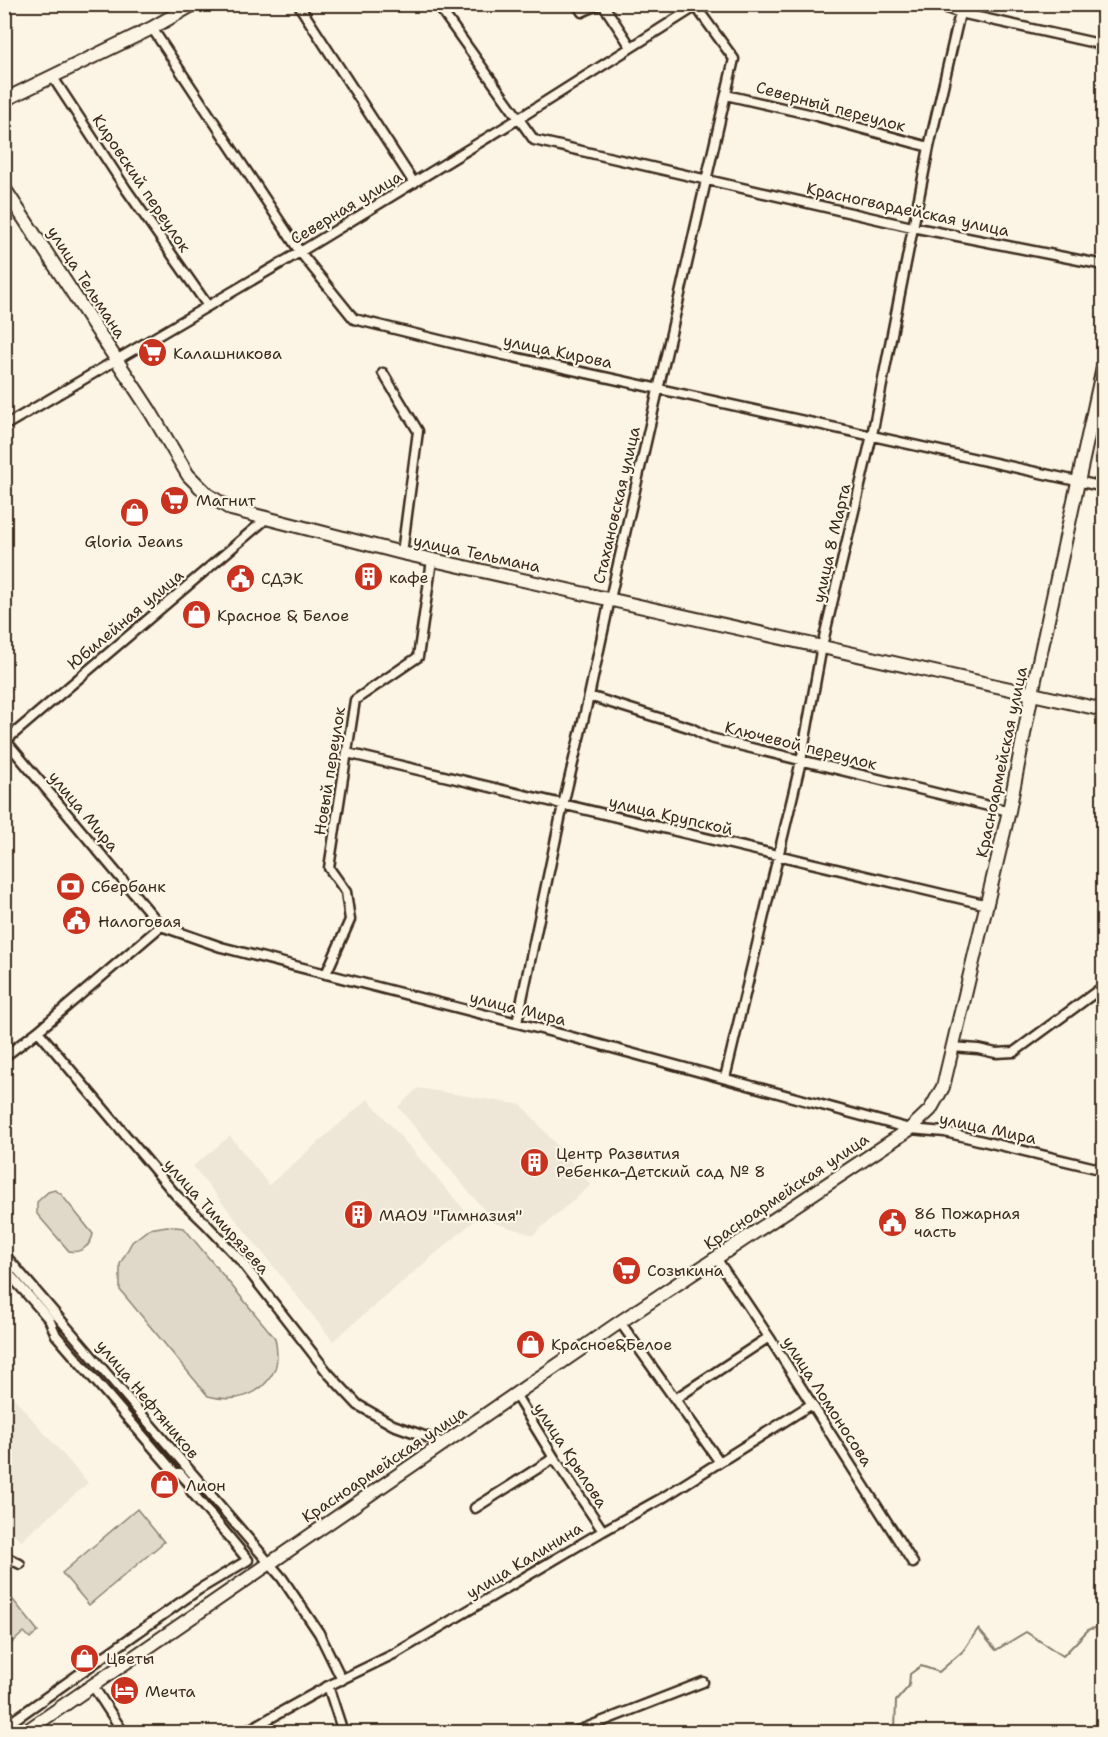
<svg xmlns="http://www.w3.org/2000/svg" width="1108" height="1737" font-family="'Shantell Sans',sans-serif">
	<rect width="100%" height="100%" fill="#fcf5e5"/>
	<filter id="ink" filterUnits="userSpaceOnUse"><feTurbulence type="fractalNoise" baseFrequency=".0167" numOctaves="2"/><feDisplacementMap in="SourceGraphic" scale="12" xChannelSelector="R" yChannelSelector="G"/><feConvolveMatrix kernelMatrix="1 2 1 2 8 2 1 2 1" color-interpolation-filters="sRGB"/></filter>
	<g filter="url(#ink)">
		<!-- built -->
		<path fill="#eee6d6" d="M418,1088L522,1105L591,1185L533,1235L495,1223L398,1107Z
			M368,1099L474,1221L333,1341L193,1166L230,1136L269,1185Z
			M13,1397L88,1483L21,1541L12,1531L5,1537V1405Z"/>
		<!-- green -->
		<path fill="#e0d8c8" stroke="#8e8173" stroke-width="1.5" d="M55,1190L61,1194L93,1234C91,1245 81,1254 69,1251L37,1214V1202L48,1192Z
			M167,1226L184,1228L275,1338C277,1348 279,1361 274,1371C261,1397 233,1403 208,1396L120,1290V1264L132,1242L149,1229Z
			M137,1509L164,1542L89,1605L62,1573Z
			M5,1590L38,1631L30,1638L24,1632L5,1649Z"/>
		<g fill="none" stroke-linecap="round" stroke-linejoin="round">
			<!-- stream -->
			<path stroke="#85796b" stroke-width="2" d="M890,1732L895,1729L896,1701L909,1686L910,1674L921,1666L939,1672L963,1651L978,1629L996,1650L1026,1632L1063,1656L1089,1629L1104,1627"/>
			<defs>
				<path id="street" d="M298,4L414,183
					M437,4L534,140L912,227L1104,265
					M577,4L582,12L597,5L604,6L631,47
					M935,4L960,13L1104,45
					M152,28L300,252L354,319L468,347L1104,487
					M52,76L126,189L208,306
					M726,95L813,115L929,147
					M383,373L418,431L402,553
					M4,426L300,252L518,119L698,5
					M589,696L691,728L710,738L1009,811
					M6,741L161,926L221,947L568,1036L910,1129L945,1132L1104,1170
					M4,742L266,519
					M347,753L988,905
					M326,974L350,920L346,892L329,868L355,700L418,657L432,560
					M517,1023L563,805L589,696L610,599L734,59L694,4
					M38,1031L175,1194L205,1223L241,1261L328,1373L358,1405L393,1425L444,1443
					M952,1047L978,1049L996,1053L1014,1052L1104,986
					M4,1057L38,1031L161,926
					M725,1078L801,761L822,646L872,435L929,147L960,13
					M4,1254L282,1578L319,1633L342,1680
					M716,1258L769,1337L913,1563
					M4,1268L49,1319L56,1335L175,1473H180L192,1487L191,1491L248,1560L198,1590L4,1727
					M620,1322L719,1461
					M515,1394L554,1458L603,1531
					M675,1399L769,1337
					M475,1508L554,1458
					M4,1556L20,1564
					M93,1686L123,1732
					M328,1686L343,1732
					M245,1732L328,1686L396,1653L603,1531L664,1497L812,1404
					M575,1732L703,1682"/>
				<path id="secondary" d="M4,100L152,28L194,4
					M4,188L150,411L188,475L208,495L231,509L402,553L1104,710
					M25,1732L620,1322L910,1129L930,1110L943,1087L1009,811L1032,693L1104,363"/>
			</defs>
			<!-- street casing -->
			<use href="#street" stroke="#3b2a1e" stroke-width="13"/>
			<!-- secondary casing -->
			<use href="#secondary" stroke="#3b2a1e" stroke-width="16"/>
			<!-- street -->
			<use href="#street" stroke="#fcf5e5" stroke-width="8"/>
			<!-- secondary -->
			<use href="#secondary" stroke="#fcf5e5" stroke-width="12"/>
		</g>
	</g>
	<!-- icons -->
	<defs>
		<symbol id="supermarket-disc" viewBox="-11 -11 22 22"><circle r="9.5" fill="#c8321e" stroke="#fcf5e5"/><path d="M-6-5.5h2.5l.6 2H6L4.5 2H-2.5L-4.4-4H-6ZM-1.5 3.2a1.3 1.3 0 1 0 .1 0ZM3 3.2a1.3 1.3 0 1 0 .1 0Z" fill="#fff"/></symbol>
		<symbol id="shop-disc" viewBox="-11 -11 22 22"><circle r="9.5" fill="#c8321e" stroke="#fcf5e5"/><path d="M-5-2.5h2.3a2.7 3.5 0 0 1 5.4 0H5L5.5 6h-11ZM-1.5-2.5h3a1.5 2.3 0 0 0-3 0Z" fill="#fff"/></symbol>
		<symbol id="building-disc" viewBox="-11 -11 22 22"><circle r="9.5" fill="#c8321e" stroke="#fcf5e5"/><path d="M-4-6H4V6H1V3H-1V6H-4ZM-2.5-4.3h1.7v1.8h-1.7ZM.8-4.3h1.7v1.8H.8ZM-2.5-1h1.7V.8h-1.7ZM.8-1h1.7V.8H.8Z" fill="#fff"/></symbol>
		<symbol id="civic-disc" viewBox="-11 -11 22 22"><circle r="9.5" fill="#c8321e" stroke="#fcf5e5"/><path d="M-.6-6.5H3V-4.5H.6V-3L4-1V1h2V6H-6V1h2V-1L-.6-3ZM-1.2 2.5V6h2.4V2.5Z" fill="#fff"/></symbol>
		<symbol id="bank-disc" viewBox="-11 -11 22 22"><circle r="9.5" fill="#c8321e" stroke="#fcf5e5"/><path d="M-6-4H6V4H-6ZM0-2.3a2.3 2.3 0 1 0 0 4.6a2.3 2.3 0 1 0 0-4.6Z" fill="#fff"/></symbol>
		<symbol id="hotel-disc" viewBox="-11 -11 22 22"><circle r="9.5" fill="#c8321e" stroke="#fcf5e5"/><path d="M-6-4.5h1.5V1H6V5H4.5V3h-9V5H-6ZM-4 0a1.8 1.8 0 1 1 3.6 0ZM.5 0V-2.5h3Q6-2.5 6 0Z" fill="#fff"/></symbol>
	</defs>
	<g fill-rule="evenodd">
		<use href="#supermarket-disc" x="136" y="336" width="33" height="33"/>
		<use href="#supermarket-disc" x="158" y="484" width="33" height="33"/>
		<use href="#shop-disc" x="118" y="496" width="33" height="33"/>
		<use href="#building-disc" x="352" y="560" width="33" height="33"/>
		<use href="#civic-disc" x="224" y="562" width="33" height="33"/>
		<use href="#shop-disc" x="180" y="598" width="33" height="33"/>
		<use href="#bank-disc" x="54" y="870" width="33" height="33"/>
		<use href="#civic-disc" x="60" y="904" width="33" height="33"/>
		<use href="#building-disc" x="518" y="1146" width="33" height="33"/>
		<use href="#building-disc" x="342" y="1198" width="33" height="33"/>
		<use href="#civic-disc" x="876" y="1206" width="33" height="33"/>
		<use href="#supermarket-disc" x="610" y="1254" width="33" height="33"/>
		<use href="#shop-disc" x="514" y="1328" width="33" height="33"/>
		<use href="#shop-disc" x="148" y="1468" width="33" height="33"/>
		<use href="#shop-disc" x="68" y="1642" width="33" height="33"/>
		<use href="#hotel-disc" x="108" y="1674" width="33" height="33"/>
	</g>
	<g text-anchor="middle" stroke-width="4.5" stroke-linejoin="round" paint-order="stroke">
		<!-- street labels -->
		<g font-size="16" fill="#3b2a1e" stroke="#fcf5e5">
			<text transform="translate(831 106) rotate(15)" y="6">Северный переулок</text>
			<text transform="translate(142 183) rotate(56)" y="6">Кировский переулок</text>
			<text transform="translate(346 207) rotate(-31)" y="6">Северная улица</text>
			<text transform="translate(908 209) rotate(12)" y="6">Красногвардейская улица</text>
			<text transform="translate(87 282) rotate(57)" y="6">улица Тельмана</text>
			<text transform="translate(558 351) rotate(12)" y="6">улица Кирова</text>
			<text transform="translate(616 505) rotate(-77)" y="6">Стахановская улица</text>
			<text transform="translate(831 543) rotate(-77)" y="6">улица 8 Марта</text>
			<text transform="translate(477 553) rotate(12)" y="6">улица Тельмана</text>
			<text transform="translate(125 619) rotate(-40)" y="6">Юбилейная улица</text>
			<text transform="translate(801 745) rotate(14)" y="6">Ключевой переулок</text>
			<text transform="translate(1001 762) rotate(-78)" y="6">Красноармейская улица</text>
			<text transform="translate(329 771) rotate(-81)" y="6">Новый переулок</text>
			<text transform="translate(84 811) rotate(50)" y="6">улица Мира</text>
			<text transform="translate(671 815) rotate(13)" y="6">улица Крупской</text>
			<text transform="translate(518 1008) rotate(14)" y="6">улица Мира</text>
			<text transform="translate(988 1128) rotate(12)" y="6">улица Мира</text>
			<text transform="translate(786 1191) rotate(-34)" y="6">Красноармейская улица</text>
			<text transform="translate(217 1216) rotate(48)" y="6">улица Тимирязева</text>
			<text transform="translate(148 1399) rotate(50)" y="6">улица Нефтяников</text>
			<text transform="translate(828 1401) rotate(57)" y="6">улица Ломоносова</text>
			<text transform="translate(571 1455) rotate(57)" y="6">улица Крылова</text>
			<text transform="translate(384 1464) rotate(-34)" y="6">Красноармейская улица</text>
			<text transform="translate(524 1560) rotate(-31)" y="6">улица Калинина</text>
		</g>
		<!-- poi labels -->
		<g font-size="16" fill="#3b2a1e" stroke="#fcf5e5" text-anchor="start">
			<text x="173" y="359">Калашникова</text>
			<text x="196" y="506">Магнит</text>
			<text x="134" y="547" text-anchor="middle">Gloria Jeans</text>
			<text x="389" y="583">кафе</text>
			<text x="261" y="584">СДЭК</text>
			<text x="217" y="621">Красное &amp; Белое</text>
			<text x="91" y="892">Сбербанк</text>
			<text x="98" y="927">Налоговая</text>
			<text x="556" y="1159">Центр Развития<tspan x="556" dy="18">Ребенка-Детский сад № 8</tspan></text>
			<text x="914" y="1219">86 Пожарная<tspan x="914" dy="18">часть</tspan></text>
			<text x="379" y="1221">МАОУ "Гимназия"</text>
			<text x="647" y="1276">Созыкина</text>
			<text x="551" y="1350">Красное&amp;Белое</text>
			<text x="186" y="1491">Лион</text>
			<text x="106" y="1664">Цветы</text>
			<text x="145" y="1697">Мечта</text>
		</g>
	</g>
	<!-- margin -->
	<rect width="1108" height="1737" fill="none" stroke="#fcf5e5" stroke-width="24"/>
	<rect x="12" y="12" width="1084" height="1713" fill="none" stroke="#3b2a1e" stroke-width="2" filter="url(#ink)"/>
</svg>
